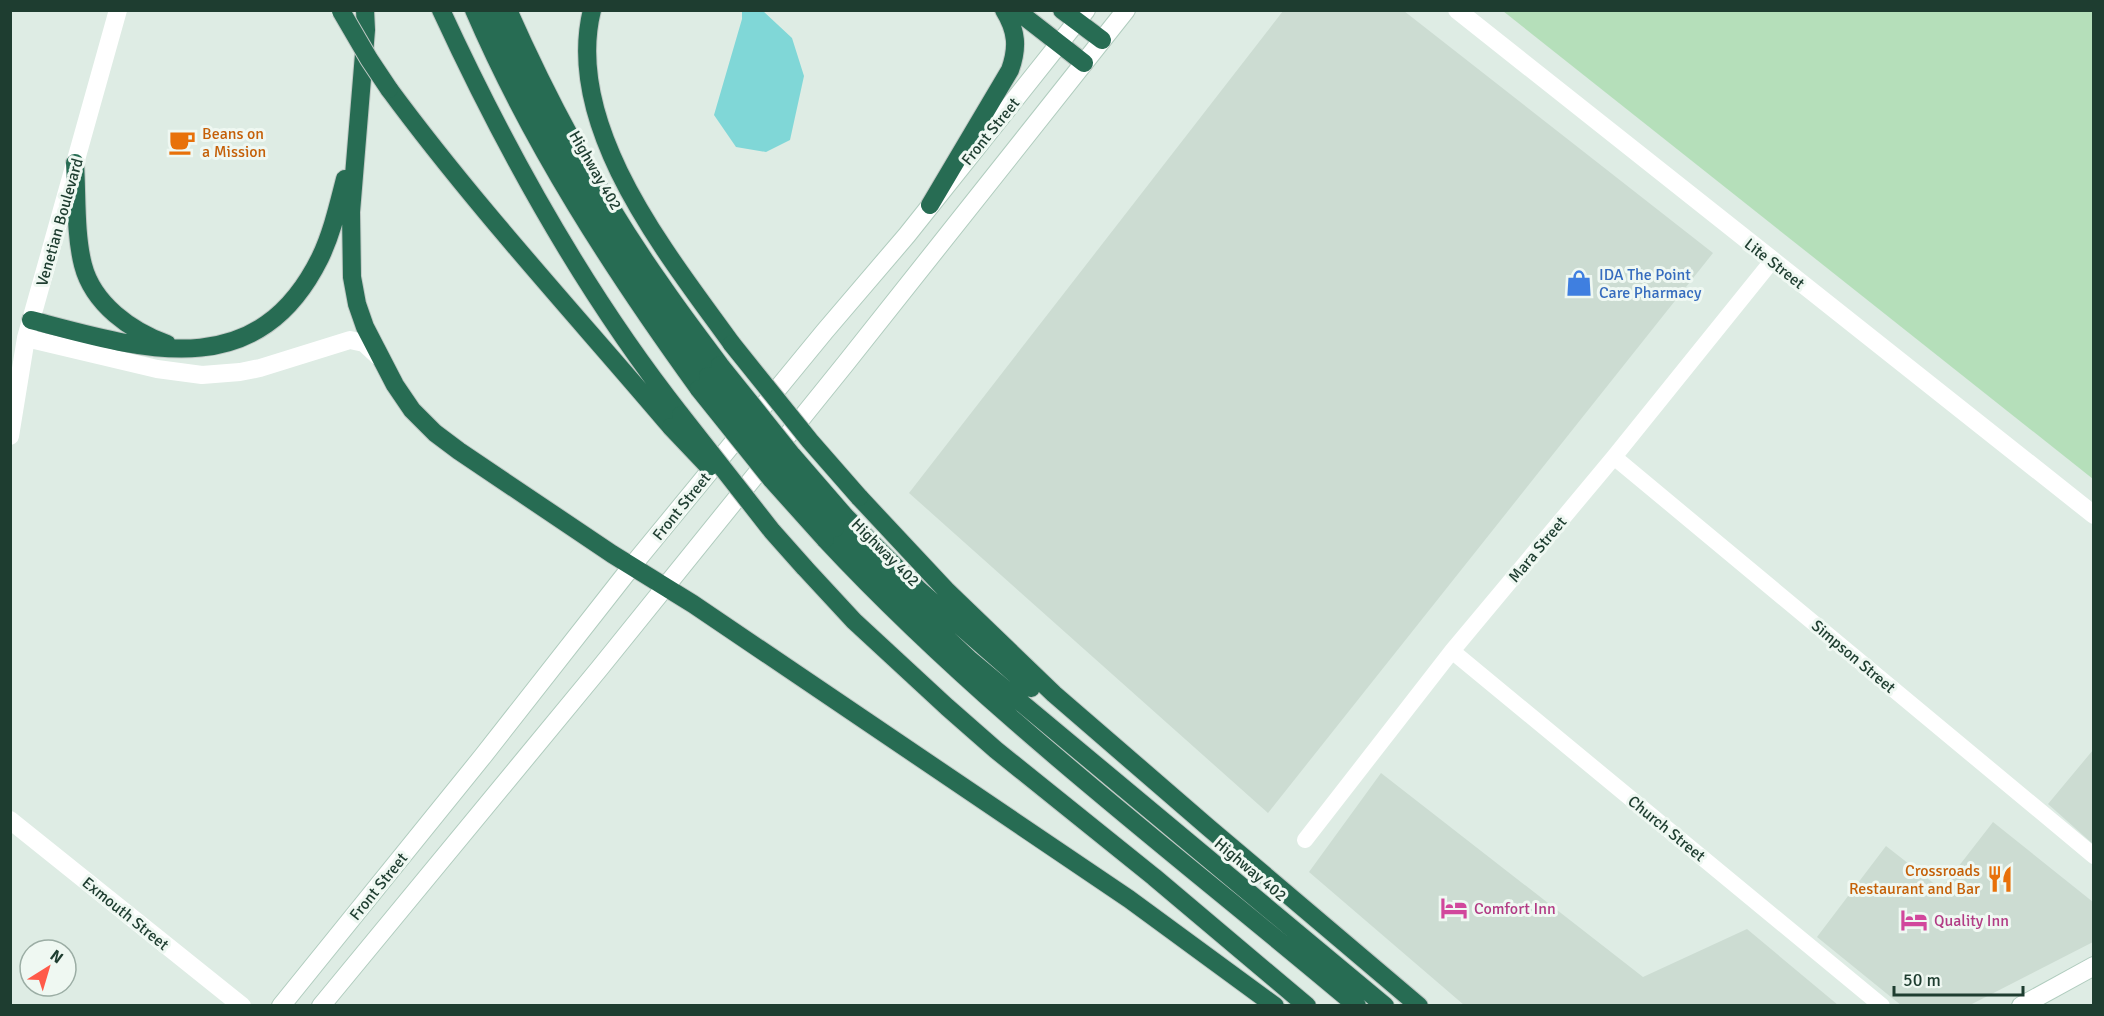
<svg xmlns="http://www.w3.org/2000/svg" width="2104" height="1016" font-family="Signika,sans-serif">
	<rect width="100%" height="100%" fill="#deece4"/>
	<!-- built -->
	<path fill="#ccdcd2" d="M1283,11H1404L1713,253L1268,813L909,493Z
		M2093,750V844L2048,804Z
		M1381,773L1643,977L1747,929L1838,1005H1464L1309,872Z
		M1993,822L2093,902V942L1970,1005L1902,1006L1817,937L1886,846L1941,889Z"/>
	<!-- green -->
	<path fill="#b5dfba" d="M1503,11H2093V479Z"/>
	<!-- water -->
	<path fill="#80d7d7" d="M742,11H763L792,38L804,76L790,140L766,152L736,147L714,115L742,19Z"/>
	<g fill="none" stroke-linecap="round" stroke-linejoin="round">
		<defs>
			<path id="secondary" d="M281,1006L483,756L632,566L825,331L907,235L1086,10
				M321,1006L599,669L846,363L1126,10
				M2021,1006L2094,966"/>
			<path id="motorway" d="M365,10L366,30L351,212L352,277L357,304L365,327L395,385L412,410L435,433L459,451L612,554L693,604L1129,899L1275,1006
				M441,10C507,153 584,292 681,415
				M474,10C532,145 613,270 699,389
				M492,10C552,140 622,262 708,376
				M508,10C550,105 601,199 661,284C680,312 700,338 720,365
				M592,10C563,127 668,255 732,344
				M1016,10L1084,63
				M1062,10L1102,40
				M389,89C476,207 576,315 671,427
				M75,163C77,195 75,234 83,265C93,304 131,331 167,344
				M930,205L1010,70C1018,48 1017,31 1004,10
				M31,320C142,349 256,387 320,258C332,233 338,206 345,179
				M859,497L946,590L1054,694L1209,828L1419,1006
				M844,515L919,590L1031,688
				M835,528L878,573L970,660L1385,1006
				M825,539C986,712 1177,854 1357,1006
				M804,567L854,621L947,707L996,750L1154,877L1307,1006"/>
		</defs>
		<!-- secondary casing -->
		<use href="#secondary" stroke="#b0ccbe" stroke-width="20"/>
		<!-- motorway casing -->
		<use href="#motorway" stroke="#c0c9c5" stroke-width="20"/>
		<!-- minor -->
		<path stroke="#fff" stroke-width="16" d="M1614,457L2094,856
			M1452,651L1882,1006
			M1305,840L1452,651L1614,457L1772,261"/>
		<!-- tertiary -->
		<path stroke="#fff" stroke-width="18" d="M1457,10L2094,515
			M26,338L157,369L202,375L240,372L260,368L350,340L364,343L379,357
			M10,436L26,338L118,10
			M10,820L242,1006"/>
		<!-- secondary -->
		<use href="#secondary" stroke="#fff" stroke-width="18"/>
		<!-- motorway -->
		<use href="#motorway" stroke="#276c53" stroke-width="18"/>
		<defs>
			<path id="motorway-bridge" d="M341,11L369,59L389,89
				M732,344L810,441L859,497
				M720,365L792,455L844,515
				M708,376L786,474L835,528
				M699,389L772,480L825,539
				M681,415L772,531L804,567
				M671,427L709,467"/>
		</defs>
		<!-- motorway-bridge casing -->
		<use href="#motorway-bridge" stroke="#c0c9c5" stroke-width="20" stroke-linecap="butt"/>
		<!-- motorway-bridge -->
		<use href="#motorway-bridge" stroke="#276c53" stroke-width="18"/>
	</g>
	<!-- icons -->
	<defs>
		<symbol id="cafe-bare" viewBox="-9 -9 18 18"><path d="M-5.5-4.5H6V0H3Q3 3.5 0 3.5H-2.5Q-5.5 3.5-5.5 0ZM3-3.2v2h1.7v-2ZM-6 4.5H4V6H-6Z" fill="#e8710a" stroke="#eff8f2" stroke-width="2.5" paint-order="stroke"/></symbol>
		<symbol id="shop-bare" viewBox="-9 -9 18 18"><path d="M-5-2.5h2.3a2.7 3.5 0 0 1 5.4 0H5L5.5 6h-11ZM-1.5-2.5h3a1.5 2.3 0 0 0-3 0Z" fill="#3f7fe0" stroke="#eff8f2" stroke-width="2.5" paint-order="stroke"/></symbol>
		<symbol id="restaurant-bare" viewBox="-9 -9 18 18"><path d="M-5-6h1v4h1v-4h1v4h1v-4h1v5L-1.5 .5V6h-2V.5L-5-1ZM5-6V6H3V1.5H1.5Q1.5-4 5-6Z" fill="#e8710a" stroke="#eff8f2" stroke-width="2.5" paint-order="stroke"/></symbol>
		<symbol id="hotel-bare" viewBox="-9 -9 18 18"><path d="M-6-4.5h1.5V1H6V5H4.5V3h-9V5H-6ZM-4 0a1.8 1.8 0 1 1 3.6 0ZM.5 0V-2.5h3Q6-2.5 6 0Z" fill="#d1479c" stroke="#eff8f2" stroke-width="2.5" paint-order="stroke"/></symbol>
	</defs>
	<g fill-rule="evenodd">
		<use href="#cafe-bare" x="163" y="123" width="38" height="38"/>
		<use href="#shop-bare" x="1560" y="264" width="38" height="38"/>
		<use href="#restaurant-bare" x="1981" y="860" width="38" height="38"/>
		<use href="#hotel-bare" x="1435" y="889" width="38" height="38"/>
		<use href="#hotel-bare" x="1895" y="901" width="38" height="38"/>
	</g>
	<g text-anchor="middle" stroke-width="6" stroke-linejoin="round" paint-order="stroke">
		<!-- street labels -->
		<g font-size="16" fill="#1e3d30" stroke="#eff8f2">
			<text transform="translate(990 131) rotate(-51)" y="6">Front Street</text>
			<text transform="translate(596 170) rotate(60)" y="6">Highway 402</text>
			<text transform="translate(59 222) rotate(-74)" y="6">Venetian Boulevard</text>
			<text transform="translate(1775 263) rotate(38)" y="6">Lite Street</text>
			<text transform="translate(681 506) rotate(-51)" y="6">Front Street</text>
			<text transform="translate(1537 549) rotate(-50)" y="6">Mara Street</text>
			<text transform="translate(886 552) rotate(45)" y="6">Highway 402</text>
			<text transform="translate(1854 656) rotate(40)" y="6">Simpson Street</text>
			<text transform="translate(1667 828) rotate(39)" y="6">Church Street</text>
			<text transform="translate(1251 869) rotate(40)" y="6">Highway 402</text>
			<text transform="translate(378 886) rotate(-51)" y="6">Front Street</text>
			<text transform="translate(126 913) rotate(39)" y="6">Exmouth Street</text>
		</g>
		<!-- food labels -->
		<g font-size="16" fill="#c56008" stroke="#eff8f2" text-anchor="start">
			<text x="202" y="139">Beans on<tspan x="202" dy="18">a Mission</tspan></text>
			<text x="1980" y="876" text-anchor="end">Crossroads<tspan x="1980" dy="18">Restaurant and Bar</tspan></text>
		</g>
		<!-- shop labels -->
		<g font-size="16" fill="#366cbe" stroke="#eff8f2" text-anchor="start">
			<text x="1599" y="280">IDA The Point<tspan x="1599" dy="18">Care Pharmacy</tspan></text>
		</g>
		<!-- hotel labels -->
		<g font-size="16" fill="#b23c85" stroke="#eff8f2" text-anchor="start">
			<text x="1474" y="914">Comfort Inn</text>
			<text x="1934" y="926">Quality Inn</text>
		</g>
	</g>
	<!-- border -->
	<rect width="2104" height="1016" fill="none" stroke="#1e3d30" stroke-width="24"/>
	<!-- north arrow -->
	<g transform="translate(48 968) rotate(37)"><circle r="28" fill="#eff8f2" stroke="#9bada4" stroke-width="1.5"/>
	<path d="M0-4.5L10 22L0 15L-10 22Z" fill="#ff5a49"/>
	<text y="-9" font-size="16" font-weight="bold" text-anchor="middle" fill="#1e3d30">N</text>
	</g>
	<!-- scale -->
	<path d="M1894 986v9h129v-9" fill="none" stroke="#1e3d30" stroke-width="3"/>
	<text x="1903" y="986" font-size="18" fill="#1e3d30" stroke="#eff8f2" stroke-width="4.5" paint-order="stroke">50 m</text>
</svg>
